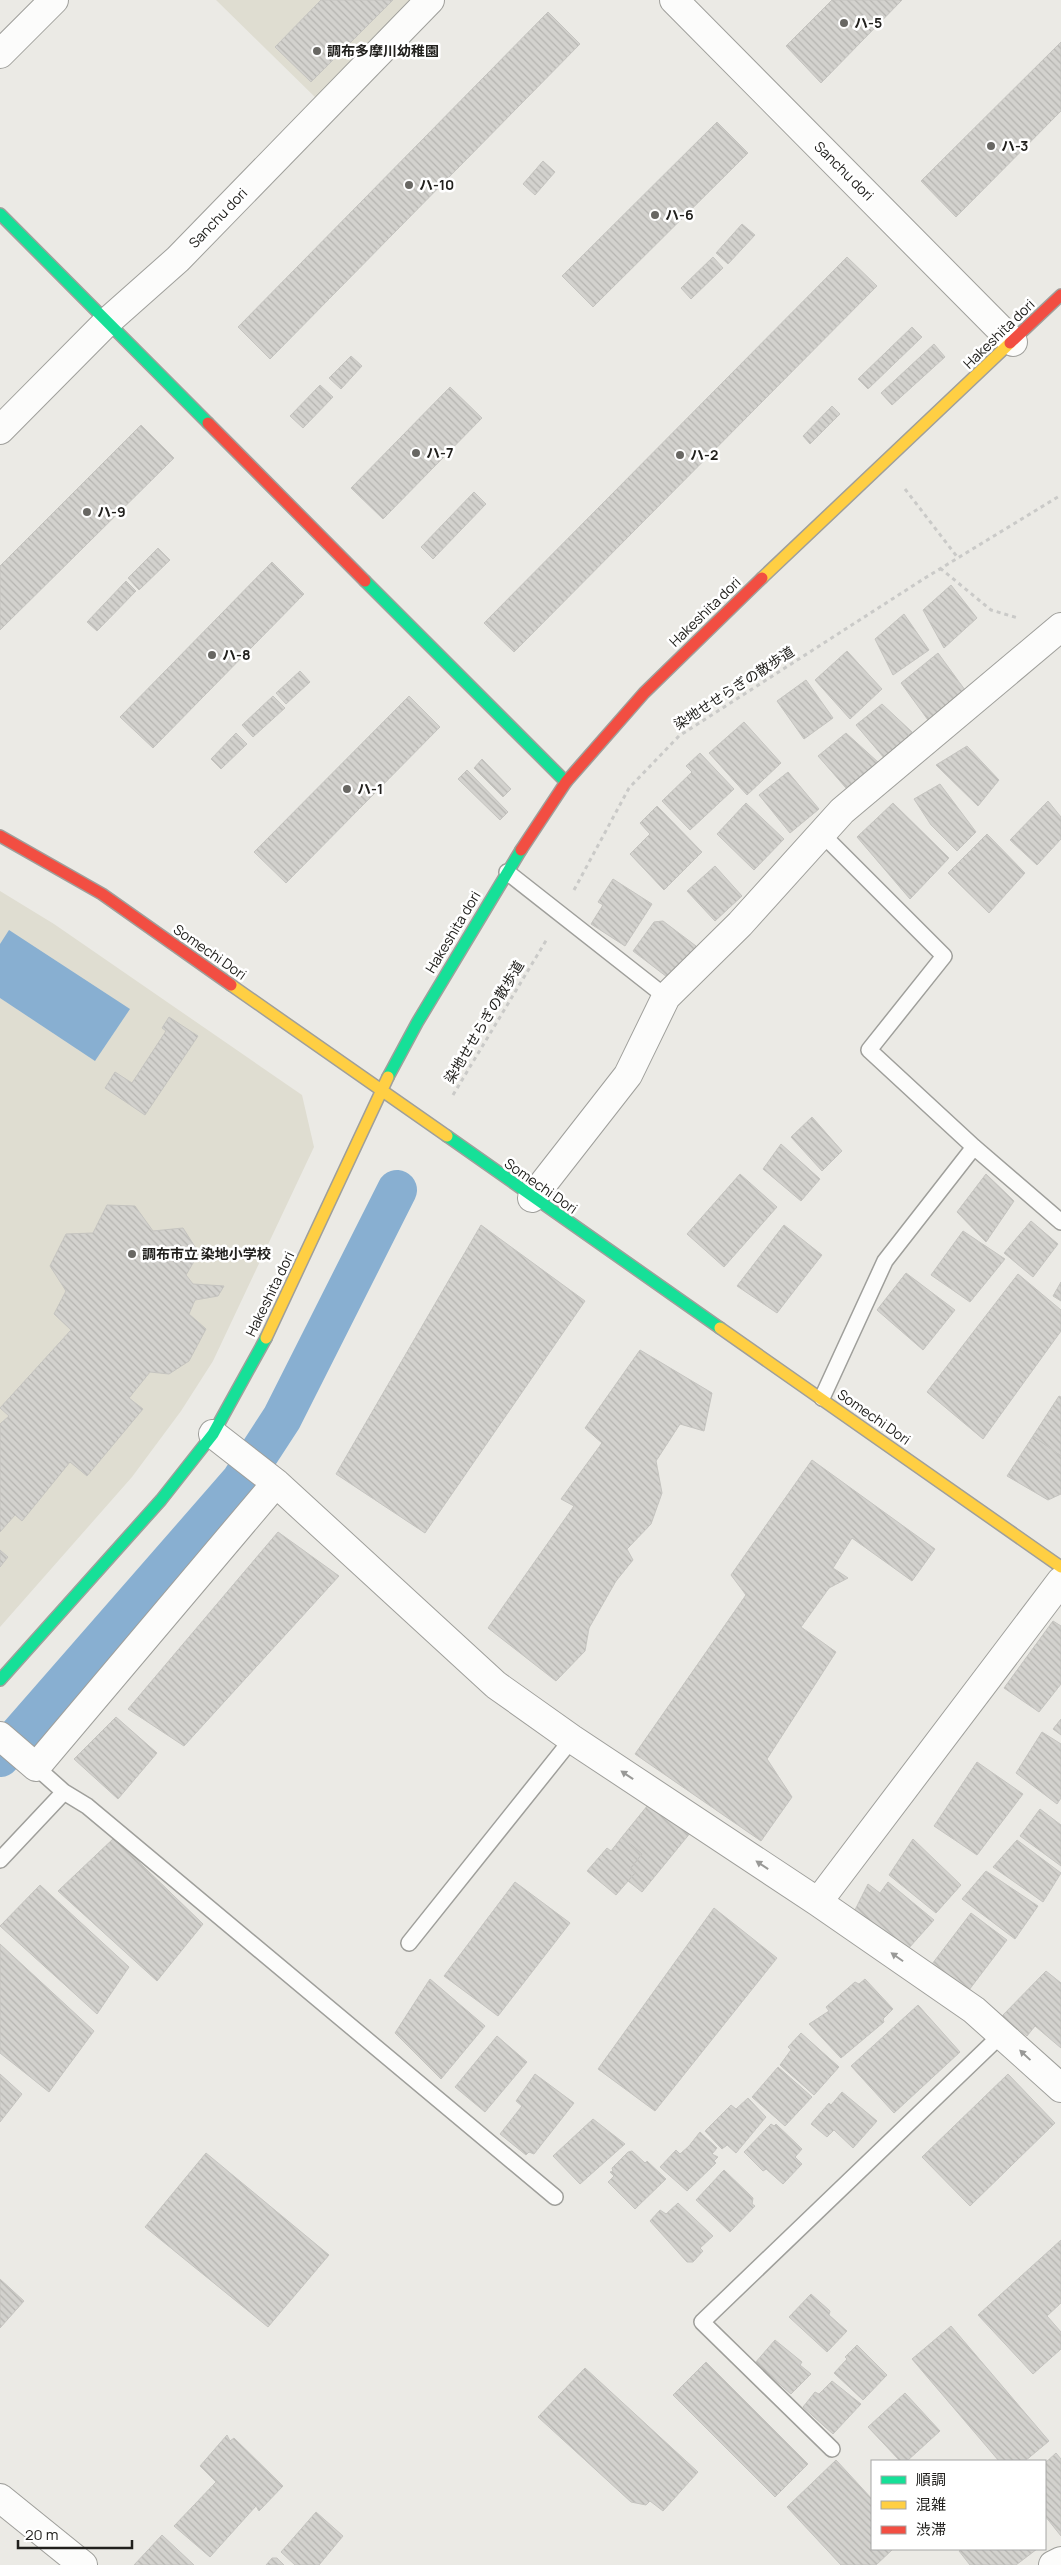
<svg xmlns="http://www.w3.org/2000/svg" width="1061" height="2565" font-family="Manrope,'Noto Sans JP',sans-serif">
	<defs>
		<pattern id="building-back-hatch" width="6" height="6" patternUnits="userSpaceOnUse" patternTransform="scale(1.25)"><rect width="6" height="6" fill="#d3d2ce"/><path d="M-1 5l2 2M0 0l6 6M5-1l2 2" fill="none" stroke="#b5b4b0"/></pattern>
	</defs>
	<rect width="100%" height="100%" fill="#ebeae5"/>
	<!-- built -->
	<path fill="#dfddd1" d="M216,0H415L319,101Z
		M0,891L54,924L302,1095L314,1147L213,1361L181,1411L132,1477L0,1627Z"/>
	<!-- water -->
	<path fill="#88afd1" d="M9,930L130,1009L95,1061L0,998V944Z"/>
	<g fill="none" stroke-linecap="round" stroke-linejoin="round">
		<!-- canal -->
		<path stroke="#88afd1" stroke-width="40" d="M0,1757L241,1481L282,1418L397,1190"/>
	</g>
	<!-- building -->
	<path fill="url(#building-back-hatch)" stroke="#c5c4c0" d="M321,0H393L311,82L275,47Z
		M832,0H902L821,83L786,46Z
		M548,12L580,44L270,359L238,327Z
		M1061,42V111L956,217L921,181Z
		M717,122L748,153L593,307L562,276Z
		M543,161L555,172L535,195L523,184Z
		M742,224L755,235L728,264L716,253Z
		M713,257L723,268L691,299L681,288Z
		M847,257L877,286L514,652L484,623Z
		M912,327L922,337L868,389L858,379Z
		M934,344L945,357L892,405L881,393Z
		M351,356L362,366L341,389L329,378Z
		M320,385L333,397L303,428L290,416Z
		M450,387L482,418L383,519L351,488Z
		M832,406L840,414L810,444L803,436Z
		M141,425L174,458L0,630V566Z
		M474,492L486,504L433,559L421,547Z
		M158,548L170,560L139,590L128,578Z
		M272,562L304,594L153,748L120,717Z
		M126,581L136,591L97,631L87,622Z
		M951,585L977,618L944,648L923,610Z
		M904,614L929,650L893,675L875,639Z
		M847,651L882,689L850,719L815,680Z
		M938,653L965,690L928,720L901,683Z
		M300,671L310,682L286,704L276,693Z
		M806,680L833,718L804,739L777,701Z
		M273,696L285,708L253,737L242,725Z
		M409,696L440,727L286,883L254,852Z
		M882,704L912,732L885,759L856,725Z
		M744,722L781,763L747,795L709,753Z
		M236,733L247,744L221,769L211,759Z
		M846,733L879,763L846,788L818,756Z
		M967,746L999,780L978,806L936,765Z
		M700,753L734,789L690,830L662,801L692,772L686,766Z
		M482,759L511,789L503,797L474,768Z
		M467,770L508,812L500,820L458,779Z
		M788,772L819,809L790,833L759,795Z
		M940,784L976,832L957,851L931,825L914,799Z
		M1048,801L1061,817V839L1037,865L1010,840Z
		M746,803L784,839L754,870L717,834Z
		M893,803L949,858L910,899L857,837Z
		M657,806L702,852L664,890L630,854L650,834L640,823Z
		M987,834L1025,873L989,913L948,873Z
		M715,866L742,896L715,921L687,891Z
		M613,879L652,904L625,946L591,924L603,905L598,902Z
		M663,921L696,946L671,980L633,951L654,922Z
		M169,1017L198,1036L145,1115L105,1088L115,1072L132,1083L166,1031L162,1028Z
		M812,1117L842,1151L822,1171L791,1137Z
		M781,1144L820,1179L801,1201L763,1169Z
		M740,1174L777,1207L724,1267L687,1234Z
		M986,1174L1014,1201L986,1242L957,1212Z
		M107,1205L135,1206L153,1231L183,1228L199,1253L186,1275L193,1284L224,1286L218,1296L195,1300L189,1314L206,1329L189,1361L169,1374L150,1372L129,1398L143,1409L87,1476L70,1462L22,1521L15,1515L0,1532V1424L9,1416L0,1408L71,1330L54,1314L66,1291L50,1266L66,1234L93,1233Z
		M1031,1221L1058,1244L1033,1277L1004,1253Z
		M481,1225L585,1301L425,1533L336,1474Z
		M784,1225L822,1255L777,1313L737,1286Z
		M963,1231L1005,1259L970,1302L931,1275Z
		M906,1273L955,1310L923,1350L877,1310Z
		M1018,1274L1061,1310V1331L983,1439L927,1392Z
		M1061,1282V1301L1053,1296Z
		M640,1350L712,1393L704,1431L680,1424L656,1461L662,1493L651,1524L627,1549L633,1560L616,1581L589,1628L585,1651L556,1681L488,1628L574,1506L561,1499L602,1443L585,1428Z
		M1059,1396L1061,1397V1456L1033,1436Z
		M1033,1436L1061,1456V1494L1048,1500L1007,1476Z
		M812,1460L935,1549L912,1581L852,1538L833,1568L848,1578L829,1588L801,1627L836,1652L767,1759L792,1797L761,1841L635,1754L746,1595L731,1575Z
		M278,1532L339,1576L184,1746L128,1709Z
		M0,1550L8,1557L0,1567Z
		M1053,1621L1061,1626V1684L1039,1712L1004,1688Z
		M116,1717L157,1753L118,1799L74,1759Z
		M1061,1719V1735L1053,1729Z
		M1042,1732L1061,1744V1798L1057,1804L1016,1773Z
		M977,1762L1023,1794L977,1855L934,1826Z
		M652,1800L691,1832L642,1892L628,1881L635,1873L630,1869L642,1854L622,1837Z
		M1040,1809L1061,1825V1866L1020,1836Z
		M622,1837L642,1854L630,1869L635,1873L616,1895L587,1871L607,1848L611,1851Z
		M114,1838L203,1924L157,1981L58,1891Z
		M913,1839L961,1885L936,1913L889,1875Z
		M1017,1840L1061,1873L1043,1902L993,1867Z
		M986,1871L1038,1906L1015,1939L962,1899Z
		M515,1882L570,1923L498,2016L444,1976Z
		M888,1882L934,1920L908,1949L854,1912L868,1884L880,1893Z
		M40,1885L129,1967L97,2014L0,1926Z
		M714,1908L777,1958L655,2111L598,2069Z
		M971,1913L1007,1940L969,1990L929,1968Z
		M0,1944L94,2031L49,2092L0,2053Z
		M1046,1971L1061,1983V2048L1035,2026L1027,2036L1002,2016Z
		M430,1979L485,2026L441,2079L395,2033Z
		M865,1979L893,2009L883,2019L884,2022L841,2058L809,2024L829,2011L826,2007L855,1982L859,1984Z
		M918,2005L960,2052L894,2113L851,2066Z
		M801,2033L839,2067L814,2095L780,2065L791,2050L788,2047Z
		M497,2036L527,2062L485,2112L455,2087Z
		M778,2067L812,2097L785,2126L752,2097Z
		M0,2074L22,2094L0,2122Z
		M535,2074L574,2103L534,2154L529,2152L526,2155L500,2134L522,2106L516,2101Z
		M1008,2074L1055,2123L970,2206L922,2157Z
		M842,2092L877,2121L853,2148L834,2130L827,2137L811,2124L829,2103L831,2105Z
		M748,2098L766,2117L736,2153L727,2145L722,2149L705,2131L731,2105L736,2109Z
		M593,2119L625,2144L580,2184L553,2156Z
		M771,2124L774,2126L776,2124L802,2149L795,2157L802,2164L783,2184L766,2169L763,2171L744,2152Z
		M700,2132L717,2148L712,2154L718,2157L714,2161L716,2163L687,2191L660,2167L676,2150L680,2154L689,2146Z
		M632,2151L645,2163L647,2161L666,2179L635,2209L608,2182L614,2176L610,2172L613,2171L612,2168L628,2152Z
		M206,2153L329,2255L268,2327L145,2227Z
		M724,2170L753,2198L752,2204L755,2206L730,2232L696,2200Z
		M678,2203L713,2236L700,2248L703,2251L693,2262H687L650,2221L660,2210L666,2214Z
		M1061,2240V2303L1047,2316L1061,2332V2349L1033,2374L978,2315Z
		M0,2279L24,2301L0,2328Z
		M811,2294L830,2311L829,2315L847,2331L827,2352L789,2317Z
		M951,2326L1049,2441L1025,2461H999L912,2359Z
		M775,2340L802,2362L800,2365L811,2374L791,2394L755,2363Z
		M857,2345L887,2375L863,2400L834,2373L847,2359L845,2357Z
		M706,2362L808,2464L775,2497L673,2395Z
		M585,2368L698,2472L663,2511L650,2501L646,2505L631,2502L538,2417Z
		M832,2381L861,2404L833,2434L803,2407L815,2392L819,2394Z
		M905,2393L940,2431L907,2461H900L868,2427Z
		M227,2435L230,2441L234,2438L283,2486L259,2511L256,2506L210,2557L174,2526L216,2482L200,2466Z
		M1056,2453L1061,2459V2536L1045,2516V2463Z
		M836,2460L872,2499V2549H893L876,2565H841L787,2507Z
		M316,2512L343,2536L319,2565H295L281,2552Z
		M162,2535L194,2565H134Z
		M962,2549H1037L1016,2565H970L959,2551Z
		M272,2558H277L284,2565H266Z"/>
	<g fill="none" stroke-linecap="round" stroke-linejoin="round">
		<defs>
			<path id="lane" d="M821,833L944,956L869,1050L974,1147L1061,1222
				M507,872L666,997
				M822,1398L885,1261L974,1147
				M36,1767L64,1792L87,1806L555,2197
				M0,1860L64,1792
				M409,1943L572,1739
				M832,2449L702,2322L1002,2034"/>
			<path id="street" d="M674,0L1013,342
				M0,54L54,0
				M0,430L107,322L178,259L430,0
				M532,1198L628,1075L666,997L740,924L842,811L1061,627
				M276,1483L496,1685L572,1739L818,1902L974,2010L1061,2088
				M0,1736L36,1767L276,1483L213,1434
				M818,1902L1061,1581
				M0,2498L83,2565
				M1053,2565L1061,2561"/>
			<path id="fast" d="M0,214L208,423
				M365,581L566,782
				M388,1077L417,1023L521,850
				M447,1136L720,1328
				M0,1680L161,1500L213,1434L266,1338"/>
			<path id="slow" d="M762,578L1010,343
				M231,985L447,1136
				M720,1328L1061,1567
				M266,1338L388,1077"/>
			<path id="jam" d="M1010,343L1061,295
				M208,423L365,581
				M0,836L102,894L231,985
				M521,850L566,782L644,693L762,578"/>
		</defs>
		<!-- lane casing -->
		<use href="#lane" stroke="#9f9f9b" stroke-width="18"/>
		<!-- street casing -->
		<use href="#street" stroke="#9f9f9b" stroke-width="30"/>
		<!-- fast casing -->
		<use href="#fast" stroke="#9f9f9b" stroke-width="14"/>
		<!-- slow casing -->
		<use href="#slow" stroke="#9f9f9b" stroke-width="14"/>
		<!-- jam casing -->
		<use href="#jam" stroke="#9f9f9b" stroke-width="14"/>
		<!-- path -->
		<path stroke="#cacac8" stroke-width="3" stroke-dasharray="4 4" stroke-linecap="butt" d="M905,489L958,558
			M940,568L991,610L1018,618
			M574,890L629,788L679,736L925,578L1061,495
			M453,1095L547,939"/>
		<!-- lane -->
		<use href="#lane" stroke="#fcfcfb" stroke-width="15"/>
		<!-- street -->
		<use href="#street" stroke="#fcfcfb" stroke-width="28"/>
		<!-- fast -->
		<use href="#fast" stroke="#16e098" stroke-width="11"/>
		<!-- slow -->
		<use href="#slow" stroke="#ffcf43" stroke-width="11"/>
		<!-- jam -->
		<use href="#jam" stroke="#f24e42" stroke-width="11"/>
	</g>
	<!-- one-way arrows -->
	<defs><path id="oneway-solid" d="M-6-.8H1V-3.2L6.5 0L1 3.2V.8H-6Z" transform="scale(1.25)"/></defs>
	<g fill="#999997">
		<use href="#oneway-solid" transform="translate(627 1775) rotate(-146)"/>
		<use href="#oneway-solid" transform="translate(762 1865) rotate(-146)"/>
		<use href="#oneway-solid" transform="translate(897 1957) rotate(-145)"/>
		<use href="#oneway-solid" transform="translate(1025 2055) rotate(-137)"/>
	</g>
	<!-- markers -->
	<g fill="#686763" stroke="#fff" stroke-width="2">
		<circle cx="844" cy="23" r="5"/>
		<circle cx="317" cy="51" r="5"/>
		<circle cx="991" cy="146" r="5"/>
		<circle cx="409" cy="185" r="5"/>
		<circle cx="655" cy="215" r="5"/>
		<circle cx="416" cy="453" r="5"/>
		<circle cx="680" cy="455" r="5"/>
		<circle cx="87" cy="512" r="5"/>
		<circle cx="212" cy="655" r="5"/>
		<circle cx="347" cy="789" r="5"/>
		<circle cx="132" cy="1254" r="5"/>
	</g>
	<g text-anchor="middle" stroke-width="5" stroke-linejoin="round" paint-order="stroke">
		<!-- poi labels -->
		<g font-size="14" font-weight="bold" fill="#21201d" stroke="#fff" text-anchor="start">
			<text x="854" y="28">ハ-5</text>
			<text x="327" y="56">調布多摩川幼稚園</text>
			<text x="1001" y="151">ハ-3</text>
			<text x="419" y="190">ハ-10</text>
			<text x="665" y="220">ハ-6</text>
			<text x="426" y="458">ハ-7</text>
			<text x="690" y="460">ハ-2</text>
			<text x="97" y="517">ハ-9</text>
			<text x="222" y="660">ハ-8</text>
			<text x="357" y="794">ハ-1</text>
			<text x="142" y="1259">調布市立 染地小学校</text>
		</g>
		<!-- street labels -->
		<g font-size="14" fill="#21201d" stroke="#fff">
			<text transform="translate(844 171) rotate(45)" y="5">Sanchu dori</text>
			<text transform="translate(218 218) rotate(-46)" y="5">Sanchu dori</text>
			<text transform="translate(999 334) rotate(-44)" y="5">Hakeshita dori</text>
			<text transform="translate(705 612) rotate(-44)" y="5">Hakeshita dori</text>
			<text transform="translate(734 688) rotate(-33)" y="5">染地せせらぎの散歩道</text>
			<text transform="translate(453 932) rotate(-59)" y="5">Hakeshita dori</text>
			<text transform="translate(210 952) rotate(35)" y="5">Somechi Dori</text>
			<text transform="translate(484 1022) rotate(-59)" y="5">染地せせらぎの散歩道</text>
			<text transform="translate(541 1186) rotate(35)" y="5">Somechi Dori</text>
			<text transform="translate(270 1294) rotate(-64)" y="5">Hakeshita dori</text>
			<text transform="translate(874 1417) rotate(35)" y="5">Somechi Dori</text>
		</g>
	</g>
	<!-- legend -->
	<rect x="871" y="2460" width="175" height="90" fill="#ffffff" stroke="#a6a6a5"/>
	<rect x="881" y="2476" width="25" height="8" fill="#16e098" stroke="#a6a6a5"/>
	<text x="916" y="2485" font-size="15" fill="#21201d">順調</text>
	<rect x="881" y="2501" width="25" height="8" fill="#ffcf43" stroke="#a6a6a5"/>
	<text x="916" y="2510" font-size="15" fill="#21201d">混雑</text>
	<rect x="881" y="2526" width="25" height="8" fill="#f24e42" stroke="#a6a6a5"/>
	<text x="916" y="2535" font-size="15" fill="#21201d">渋滞</text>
	<!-- scale -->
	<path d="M18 2540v8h114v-8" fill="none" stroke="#21201d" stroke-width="2.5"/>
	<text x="25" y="2540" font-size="15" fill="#21201d" stroke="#ffffff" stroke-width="4" paint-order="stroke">20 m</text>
</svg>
